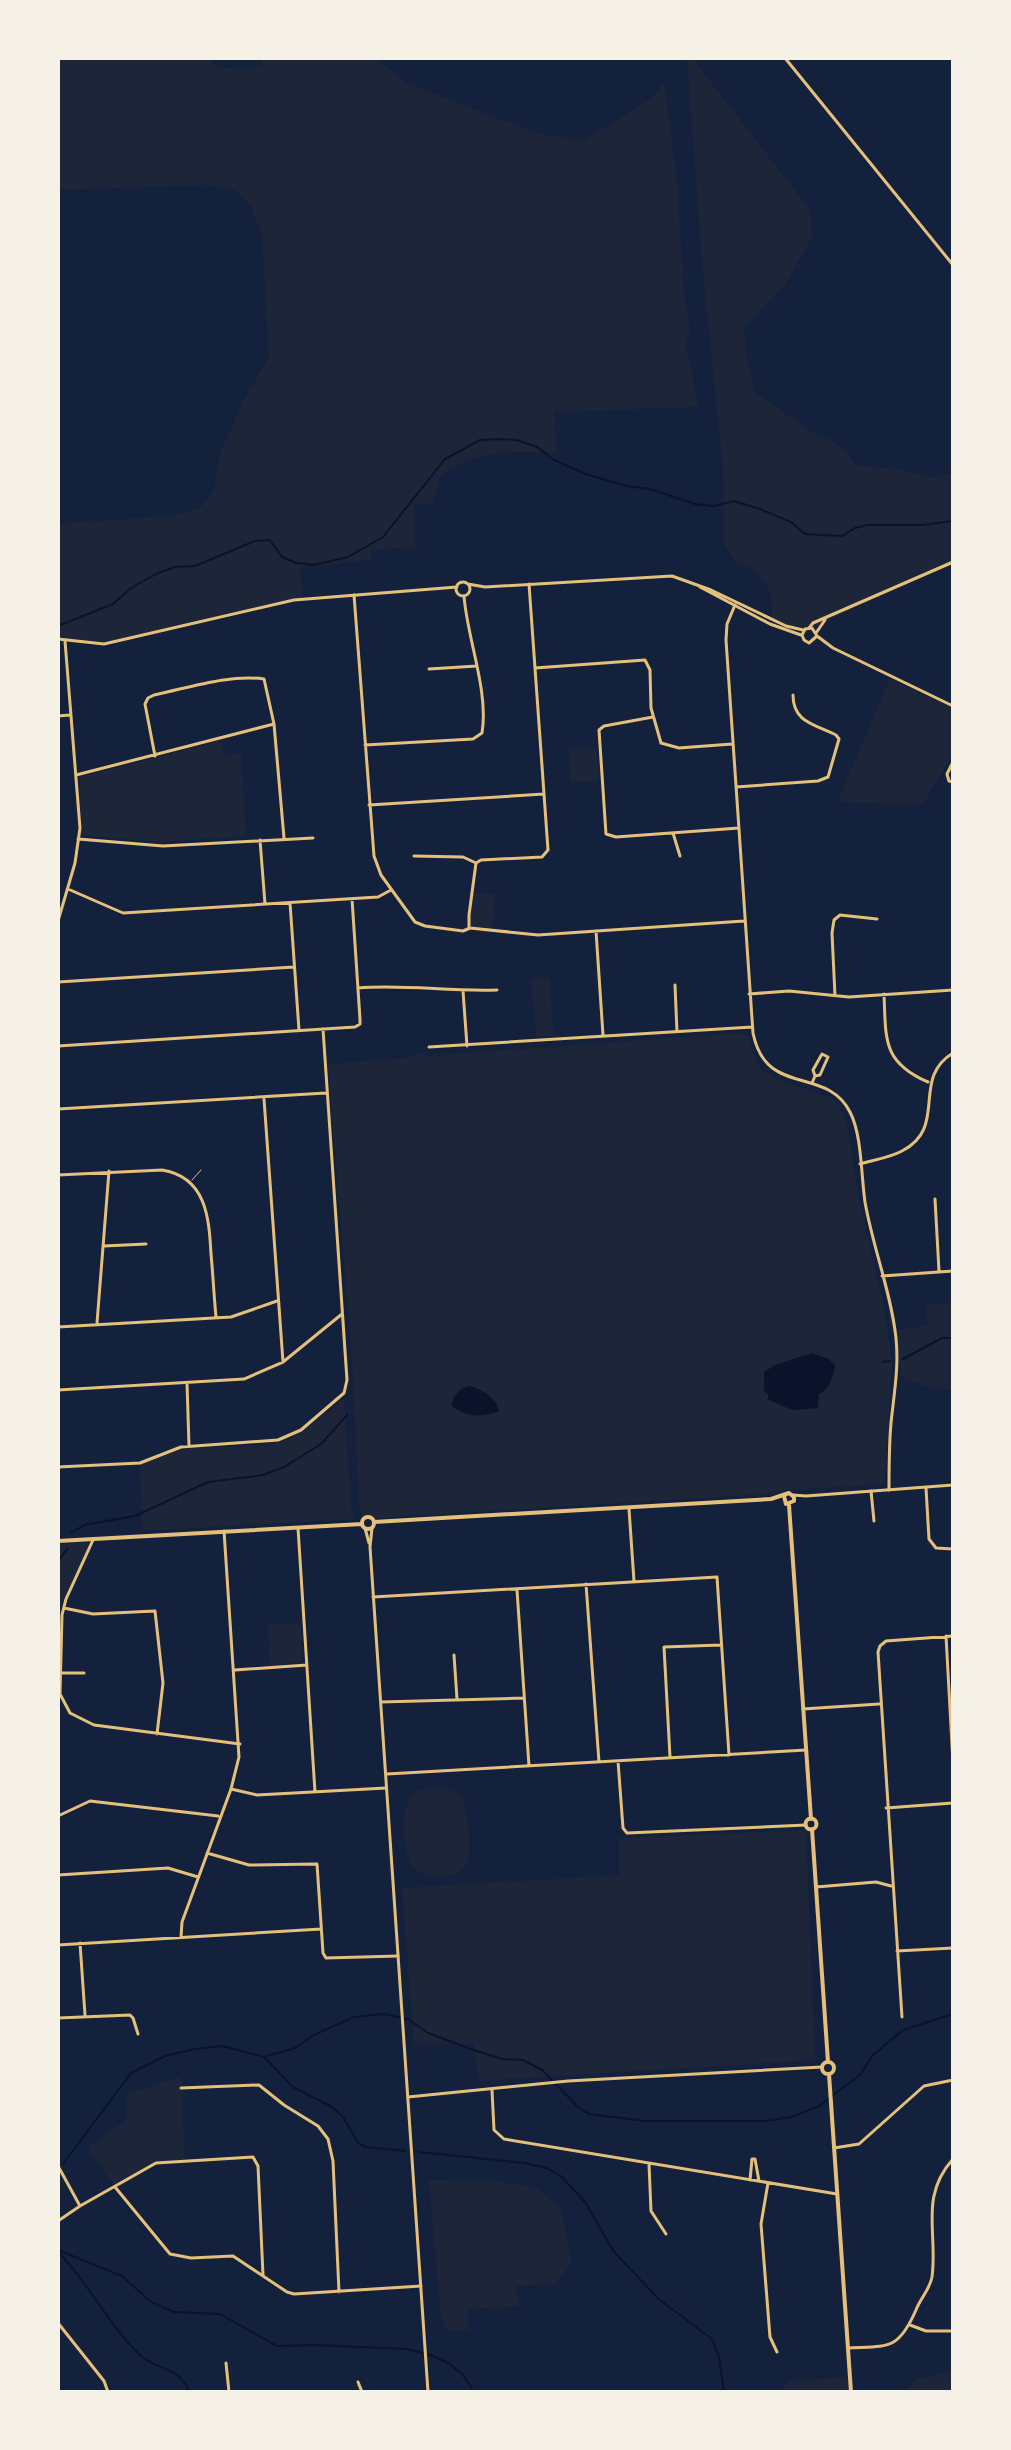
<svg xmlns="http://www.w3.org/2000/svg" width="1011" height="2450" font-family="Poppins,sans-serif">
	<rect width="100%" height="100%" fill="#14213d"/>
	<!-- green -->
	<path fill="#1d2539" d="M58,58H208L220,68L262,67V58H377L405,82L536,133L584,141L653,97L664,82L677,182L684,293L690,331L685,347L690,362L698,407L554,412L557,453C505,452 486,447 440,476L433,504L415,505L414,547L371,550V560L300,567L302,599L116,642L95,645L58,639V524L168,516L199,509L214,491L220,454L243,401L269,357L262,236L251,206L235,190L209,185L58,190Z
		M687,58H692L810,210L812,237L784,286L744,327L747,357L755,393C772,403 786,415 802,425C827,442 838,437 857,466L902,469L930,478L953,473V560L938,569L812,628L786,626L772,618L771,594L757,571L735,562L724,544L723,467L703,273Z
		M890,679L953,708V754L923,804L837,802Z
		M220,741L224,756L241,753L246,836L162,842L81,835L80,777Z
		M596,748L599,781L571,782L569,749Z
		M473,893L495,894L492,932L470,928L469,915Z
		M549,977L554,1036L536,1037L531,978Z
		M736,1033L747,1036L760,1068L776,1079L835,1099L847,1123L857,1190L884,1309L892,1362L885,1481L881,1484L787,1490L781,1493L377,1518L362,1515L359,1504L352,1358L328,1064L408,1058L422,1052L429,1056Z
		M953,1303V1391L928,1387L900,1376L898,1330L928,1325L925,1305Z
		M344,1399L351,1508L356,1519L142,1531L140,1464L170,1452L190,1448L268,1446C299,1438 320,1419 344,1399Z
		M86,1542L89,1544V1549C71,1581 60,1604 58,1640V1544Z
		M301,1623L302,1662L270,1665L268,1625Z
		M438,1787C446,1789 455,1790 460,1796C468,1805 472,1852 467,1863C464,1872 452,1876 442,1877C430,1878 417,1873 410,1863C402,1849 401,1802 414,1793C421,1788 430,1788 438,1787Z
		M806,1830L815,2060L479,2081L474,2043L414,2044L402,1888L619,1875V1838Z
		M181,2076L185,2161L156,2163L115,2187L88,2148L127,2119V2094Z
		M487,2179L538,2189L561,2209L572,2262L556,2284L516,2286L518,2306L468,2309V2330L448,2331L441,2317L429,2180Z
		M953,2370V2392H905L916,2379Z
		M847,2377L848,2392H779L789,2381Z"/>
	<!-- water -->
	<path fill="#0b132b" d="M812,1353L829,1359L835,1365C835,1375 828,1391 819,1394L818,1408L792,1410L767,1399L769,1395L764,1391V1372L775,1365Z
		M468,1386C480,1387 497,1398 499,1411C485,1418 464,1417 452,1406C453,1395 458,1390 468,1386Z"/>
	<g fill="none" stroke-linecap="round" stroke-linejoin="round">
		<!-- stream -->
		<path stroke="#0b132b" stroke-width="2" d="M58,626L113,604L131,588L156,574L175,567L195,566L255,541L270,540L282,557L296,563L314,565L348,557L383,537L445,459L480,440L500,439L517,440L537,447L554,460L586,474L626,486L650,489L695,504L714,506L734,501L760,509L791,522L805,534L842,536L855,528L868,525H923L953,521
			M903,1359L942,1338H953
			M883,1362L890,1361
			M71,1533L84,1525L135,1516L208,1482L263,1475L284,1467L321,1444L347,1415
			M58,1561L68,1548
			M264,2057L295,2048L314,2035L354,2017L384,2014L408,2019L428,2033L468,2048L502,2059L523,2060L542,2070L579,2108L589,2114L646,2121H765L792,2117L819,2106L861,2074L872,2056L903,2030L953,2014
			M419,2152L524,2163L547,2168L561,2176L585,2202L614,2252L660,2300L712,2339L719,2357L724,2392
			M63,2164L131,2073L165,2056L195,2049L223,2046L264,2057L293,2087L332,2107L343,2117L358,2143L366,2147L405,2151
			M58,2250L122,2276L151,2302L174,2312L220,2314L277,2346L316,2345L407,2349L430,2355L448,2363L462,2374L472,2388
			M58,2252C90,2284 108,2325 141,2356C157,2370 182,2368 189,2392"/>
		<!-- service -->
		<path stroke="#e5c07b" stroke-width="1" d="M192,1180L201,1170"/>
		<!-- minor -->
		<path stroke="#e5c07b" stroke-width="3" d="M354,595L374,856L381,875L415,922L425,926L463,931L470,928L538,935L744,921
			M735,605L727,624L726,640L753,1033C766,1098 826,1065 850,1112C862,1135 861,1175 865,1202C873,1248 891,1292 896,1338C899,1367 894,1394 891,1423C889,1445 889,1468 889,1490
			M535,668L645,660L650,670L651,708L661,743L679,748L732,744
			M429,669L477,666
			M58,716L70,715
			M653,717L604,726L599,730L606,834L616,837L739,828
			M365,745L473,739L482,733C489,691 467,638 464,596
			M155,756L145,704L148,698L154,695C188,688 229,674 264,679L274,724L284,838
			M953,762L947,774L949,781L953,782
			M76,775L274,724
			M736,787L818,781L828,777L839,739L836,735C814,724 793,722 793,695
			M369,805L544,794
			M673,833L680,856
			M78,839L163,846L313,838
			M260,840L265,904
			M414,856L463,857L476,863
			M68,889L123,913L378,897L391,890
			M290,903L299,1030
			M58,921L75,863L80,828L65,641
			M469,927V915L476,863L481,860L542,857L548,850L529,584
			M596,931L603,1035
			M58,982L294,967
			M675,985L677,1032
			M358,988C405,984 450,992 497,990
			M463,991L467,1046
			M749,994L789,991L849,997L953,990
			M884,994C886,1039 882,1062 928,1082
			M835,996L832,933L834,920L840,915L877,919
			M58,1046L355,1027L360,1024V1019L352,899
			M429,1047L752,1027
			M812,1083L815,1076L813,1070L822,1054L828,1057L820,1075L815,1076
			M264,1099L283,1362
			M58,1109L326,1093
			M860,1164C873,1160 889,1158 902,1151C949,1127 910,1079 953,1053
			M58,1175L162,1170C206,1177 209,1217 211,1254C213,1275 214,1296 216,1317
			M935,1199L939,1271
			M104,1246L146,1244
			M882,1276L953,1271
			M97,1323L109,1171
			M58,1327L231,1317L277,1301
			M187,1383L189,1446
			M58,1390L244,1379L283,1362L342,1314
			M58,1467L140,1463L181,1447L278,1440L301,1430L344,1393L347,1380L323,1029
			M926,1488L929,1539L936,1548L953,1549
			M871,1491L874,1521
			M629,1509L634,1581
			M298,1528L315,1792
			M93,1540L66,1599L62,1615L60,1694L70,1713L94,1725L240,1744
			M586,1584L599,1762
			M517,1590L529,1766
			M373,1597L717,1577L729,1755
			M64,1608L93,1614L155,1611L163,1683L157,1734
			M946,1636L953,1763
			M454,1655L457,1699
			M235,1670L307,1665
			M60,1673H84
			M381,1702L524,1698
			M803,1709L879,1704
			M670,1757L664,1647L721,1645
			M618,1761L623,1828L627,1833L806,1825
			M387,1774L806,1750
			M231,1789L257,1795L386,1788
			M886,1808L953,1803
			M58,1816L90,1801L218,1816
			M207,1853L249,1865L317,1864L323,1953L326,1958L398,1956
			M58,1875L168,1868L198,1877
			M816,1887L876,1882L891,1886
			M181,1937L182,1922L231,1789L239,1757L224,1531
			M80,1943L85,2015
			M58,1945L321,1929
			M897,1951L953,1948
			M902,2017L878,1652L880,1646L886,1641L953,1636
			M58,2018L130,2015L133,2018L138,2034
			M181,2088L259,2085L284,2105L318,2126L328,2139L333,2161L339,2292
			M492,2090L494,2130L504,2139L837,2194
			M408,2097L568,2081L822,2067
			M834,2148L859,2144L924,2086L953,2080
			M649,2164L651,2211L666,2234
			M58,2166L80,2206
			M750,2180L752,2159H755L759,2181
			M768,2183L761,2224L770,2337L777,2352
			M115,2187L170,2254L191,2258L233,2256L287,2292L294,2294L421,2286
			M58,2221L80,2206L156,2163L253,2157L258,2166L263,2275
			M58,2323L104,2381L108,2392
			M910,2325L926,2331H953
			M848,2348C888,2346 898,2351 916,2310C920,2299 930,2289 932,2277C938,2233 919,2197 953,2159
			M226,2363L229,2392
			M358,2382L362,2392"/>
		<!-- tertiary -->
		<path stroke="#e5c07b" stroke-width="3" d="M785,58L953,265
			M456 589a7 7 0 1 1 14 0a7 7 0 1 1-14 0Z
			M468,584L485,587L672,576L711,590L786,626L803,630
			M700,587L770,624L801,635
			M809,628L813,623L953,562
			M816,633L825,620
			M817,636L809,643L804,640L802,635L805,629L812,628L817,636L833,648L953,706
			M58,639L104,644L294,600L457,587
			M793,1495L806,1496L953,1485
			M365,1528L369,1543
			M372,1528L370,1547L428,2392"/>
		<!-- secondary -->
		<path stroke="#e5c07b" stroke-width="4" d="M789,1505L811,1819
			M362 1523a6 6 0 1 1 12 0a6 6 0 1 1-12 0Z
			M374,1522L771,1499L789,1493L794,1497V1501L786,1504L784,1496
			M58,1541L362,1524
			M805.5 1824a5.5 5.5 0 1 1 11 0a5.5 5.5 0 1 1-11 0Z
			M812,1829L828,2062
			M822 2068a6 6 0 1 1 12 0a6 6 0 1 1-12 0Z
			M829,2074L851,2392"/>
	</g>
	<!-- border -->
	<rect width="1011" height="2450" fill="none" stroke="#f6f1e7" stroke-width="120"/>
</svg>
